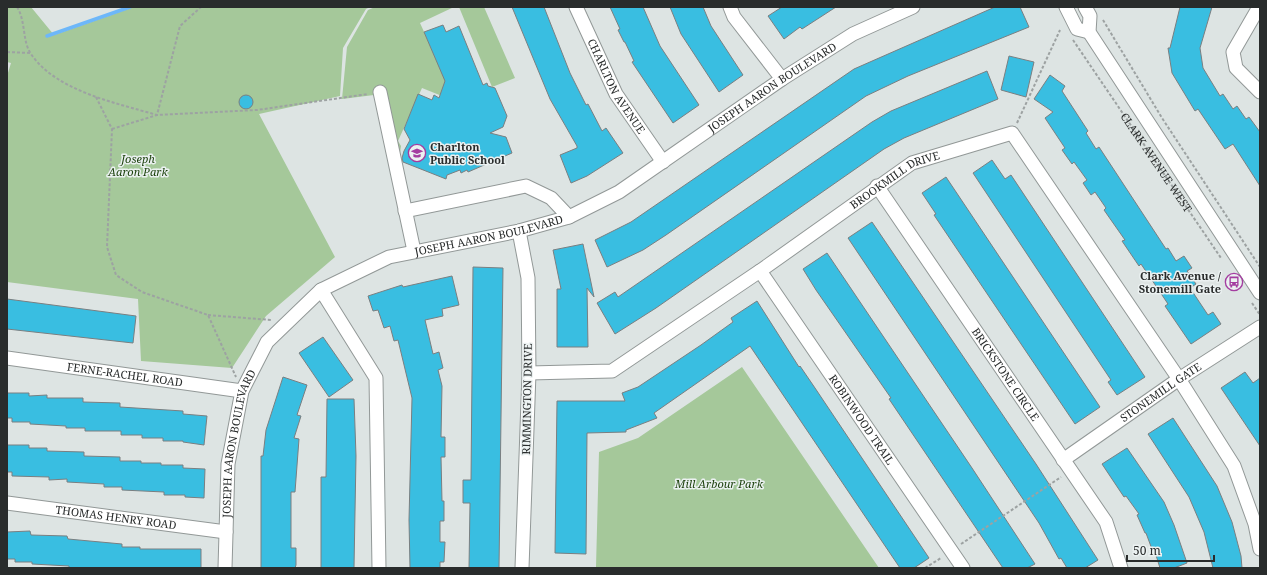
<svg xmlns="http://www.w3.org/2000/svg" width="1267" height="575" font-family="'Noto Serif',serif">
	<rect width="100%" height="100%" fill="#dde4e3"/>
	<!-- green -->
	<path fill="#a5c89a" d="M7,7H31L54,35L134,7H370L366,9L343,48L340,96L259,114L335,257L266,316L232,368L141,361L138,299L7,282V76L11,63L7,62Z
		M375,7H454L420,23L452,93L447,98L422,88L398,141L401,146L399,159L388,160L374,95L342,99L347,47L368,10Z
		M459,7H484L515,78L492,87Z
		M742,367L879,568L596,567L599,452L638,438Z"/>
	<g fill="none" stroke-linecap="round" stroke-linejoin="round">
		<!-- stream -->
		<path stroke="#6db7f9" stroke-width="3.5" d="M47,36L130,7"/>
	</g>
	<!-- building -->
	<path fill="#39bee1" stroke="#7a7f81" d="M512,7H544L570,73L586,105L588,104L602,131L606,128L623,153L587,176L571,183L560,155L577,148V146L550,99Z
		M610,7H643L660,46L699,105L673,123L632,62L634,61L625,42H624L618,30L620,29Z
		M670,7H703L711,26L743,75L719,92L681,34Z
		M782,7H836L802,29L800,27L784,39L768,16Z
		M995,7H1020L1029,27L908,76L866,96L666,235L643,250L607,267L595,240L631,222L854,69Z
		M1180,7H1212L1200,48L1203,68L1220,96L1223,94L1233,109L1237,106L1246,119L1249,117L1260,132V186L1233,144L1225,149L1198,109L1195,111L1172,73L1168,48H1170Z
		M443,25L446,32L459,26L483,85L487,83L488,86L495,88L507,116L503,127L490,133L506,137L512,153L468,172L467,170L461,173L460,170L447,175L446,179L403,162L402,158L404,151L410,140L404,129L418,94L432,100L434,95L439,98L445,81L424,32Z
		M1009,56L1034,62L1026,97L1001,90Z
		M987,71L998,99L904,138L884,149L656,308L615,334L597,303L615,292L618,297L872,122L891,111Z
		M1050,75L1065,86L1062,91L1088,131L1086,133L1096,149L1099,147L1166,249L1168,248L1176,261L1184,256L1192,268L1187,271L1196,284L1190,288L1208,315L1213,312L1221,324L1191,344L1165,306L1168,304L1160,292L1141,264L1139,266L1122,241L1125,240L1104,210L1106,208L1095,192L1091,195L1083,183L1087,180L1074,162L1072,164L1062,150L1065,148L1045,118L1053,112L1034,99Z
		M239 102a7 7 0 1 1 14 0a7 7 0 1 1-14 0Z
		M992,160L1005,179L1011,175L1145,377L1117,395L1108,382L1111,380L973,173Z
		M946,177L1100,407L1075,424L934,215L936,214L922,193Z
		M872,222L1036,464L1098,560L1085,568H1067L1061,558L1059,559L1039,523L848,238Z
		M583,244L594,297L587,288L588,347H557V289H561L553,250Z
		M827,253L972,468L1035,564L1027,568H1003L889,399L891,398L816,290L803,269Z
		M473,267L503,268L499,568H469L470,503H463V480H471Z
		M452,276L459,305L442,309L443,316L425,320L433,354L439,352L443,368L438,370L442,386L441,437H445V457H441L442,501H444V521H440V542H445L444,562H440V568H410L409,520L412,398L398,340L394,341L390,326L384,328L378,310L373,311L368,296L402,285L403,287Z
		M7,299L136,316L133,343L7,329Z
		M757,301L799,367L800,366L815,388L929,558L914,568H900L750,346L654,413L657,418L626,430V432L587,433L586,554L555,553L557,401H625L622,393L638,387L701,345L733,322L731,318Z
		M323,337L353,380L329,397L299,353Z
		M1245,372L1253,383L1260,378V446L1221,388Z
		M283,377L307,385L297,415L301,416L294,438L299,439L295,492H291V548H296V565L295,568H261V456H263L266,430Z
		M7,393H29V396L47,395V398H83V402L120,403V407L183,411V414L207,416L204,445L183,442V441H163V438H142V435H121V431H85V428H66V426L30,424V422H12V418H7Z
		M327,399H354L356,456L354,568H321V477H326Z
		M1173,418L1217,486L1232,522L1241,556L1242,568H1213L1204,532L1189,497L1148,434Z
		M7,445H29V448H47V451L84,452V456L120,457V461H141V463H161V465H183V468L205,469L204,498L185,497V495H164V492L122,490V487H104V484L67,482V479L49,480V477L12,476V472H7Z
		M1127,448L1164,502L1174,525L1187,563L1174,568H1160L1155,552H1153L1146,533H1145L1137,515L1139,514L1126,496L1124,497L1102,464Z
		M30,531L31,535L67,536L68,539L122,544V547H140V549H201V568H69V566L32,564V562H15V559H7V532Z"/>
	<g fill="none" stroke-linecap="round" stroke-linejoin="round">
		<defs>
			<g id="minor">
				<path id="s2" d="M576,7L616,94L663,162"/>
				<path d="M730,7L734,17L782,79"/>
				<path d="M1066,7L1077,29L1089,32"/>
				<path d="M1085,7L1090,16L1089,32L1260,293"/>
				<path d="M1259,7L1233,52L1236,68L1260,92"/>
				<path d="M380,92L414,251"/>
				<path id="s3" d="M877,186L1106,522L1121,568"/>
				<path d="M405,211L526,186L551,198L569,217"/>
				<path d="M519,231L528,278L529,373L522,568"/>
				<path id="s4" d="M760,271L963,568"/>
				<path d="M321,290L376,378L379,568"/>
				<path id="s5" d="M7,358L242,391"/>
				<path id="s6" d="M529,373L612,371L760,271L912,163L1012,133L1179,379L1234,466L1255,524L1260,549"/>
				<path id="s7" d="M1063,460L1179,379L1260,327"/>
				<path id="s8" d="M7,503L226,532"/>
				<path id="s9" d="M225,568L228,464L242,391L267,342L321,290L389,257L519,231L569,217L619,192L782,79L853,34L913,7"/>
			</g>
		</defs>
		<!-- minor casing -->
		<use href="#minor" stroke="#929897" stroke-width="15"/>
		<!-- path -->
		<g stroke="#9da2a2" stroke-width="2" stroke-dasharray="3 2" stroke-linecap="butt">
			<path d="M17,7C26,21 22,41 31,54C56,91 116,103 157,115L180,26L201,7"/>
			<path d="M1103,20L1162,118L1260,267"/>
			<path id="s1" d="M1073,40L1221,258"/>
			<path d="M7,52L30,53"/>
			<path d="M96,97L112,129L107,247L116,275L142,292L208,315L236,377"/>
			<path d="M1017,123L1060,30"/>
			<path d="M112,129L157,115L257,110L368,94"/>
			<path d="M1252,303L1260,315"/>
			<path d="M208,315L271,320"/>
			<path d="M961,544L1061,477"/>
			<path d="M925,568L941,558"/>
		</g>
		<!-- minor -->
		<use href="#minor" stroke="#fff" stroke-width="13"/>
	</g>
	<!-- icons -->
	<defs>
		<symbol id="school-ring" viewBox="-11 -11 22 22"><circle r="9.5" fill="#ebf1f1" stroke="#a43da0" stroke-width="1.5"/><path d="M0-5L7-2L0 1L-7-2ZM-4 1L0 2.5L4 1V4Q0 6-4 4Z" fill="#a43da0"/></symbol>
		<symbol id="bus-ring" viewBox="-11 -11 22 22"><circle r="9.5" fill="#ebf1f1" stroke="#a43da0" stroke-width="1.5"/><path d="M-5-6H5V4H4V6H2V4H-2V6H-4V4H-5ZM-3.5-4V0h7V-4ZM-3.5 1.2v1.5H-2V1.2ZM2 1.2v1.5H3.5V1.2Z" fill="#a43da0"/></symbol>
	</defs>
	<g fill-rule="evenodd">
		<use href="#school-ring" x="407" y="143" width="20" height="20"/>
		<use href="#bus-ring" x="1224" y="272" width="20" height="20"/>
	</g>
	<g text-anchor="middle" stroke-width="3" stroke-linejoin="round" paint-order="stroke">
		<!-- street labels -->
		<g font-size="11" fill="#292c2c" stroke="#ebf1f1">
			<text dy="4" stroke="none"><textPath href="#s2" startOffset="89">CHARLTON AVENUE</textPath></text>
			<text dy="4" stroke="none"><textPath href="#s9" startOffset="810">JOSEPH AARON BOULEVARD</textPath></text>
			<text dy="4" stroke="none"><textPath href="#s1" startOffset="148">CLARK AVENUE WEST</textPath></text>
			<text dy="4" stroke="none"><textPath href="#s6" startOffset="425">BROOKMILL DRIVE</textPath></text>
			<text dy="4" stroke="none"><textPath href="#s9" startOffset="486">JOSEPH AARON BOULEVARD</textPath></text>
			<text dy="4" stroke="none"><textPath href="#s3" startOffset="228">BRICKSTONE CIRCLE</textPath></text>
			<text dy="4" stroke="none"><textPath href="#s5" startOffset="119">FERNE-RACHEL ROAD</textPath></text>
			<text dy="4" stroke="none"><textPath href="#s7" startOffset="119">STONEMILL GATE</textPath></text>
			<text transform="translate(527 399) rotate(-89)" y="4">RIMMINGTON DRIVE</text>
			<text dy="4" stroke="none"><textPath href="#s4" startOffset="180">ROBINWOOD TRAIL</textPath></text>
			<text dy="4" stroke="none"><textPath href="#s9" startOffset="126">JOSEPH AARON BOULEVARD</textPath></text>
			<text dy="4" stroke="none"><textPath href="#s8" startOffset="110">THOMAS HENRY ROAD</textPath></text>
		</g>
		<!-- poi labels -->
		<g font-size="11" font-weight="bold" fill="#292c2c" stroke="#ebf1f1" text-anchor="start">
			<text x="430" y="151">Charlton<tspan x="430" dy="13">Public School</tspan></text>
			<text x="1221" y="280" text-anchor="end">Clark Avenue /<tspan x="1221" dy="13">Stonemill Gate</tspan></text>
		</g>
		<!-- park labels -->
		<g font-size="11" font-style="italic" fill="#183e08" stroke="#ebf1f1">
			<text x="138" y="163">Joseph<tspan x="138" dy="13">Aaron Park</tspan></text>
			<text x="719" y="488">Mill Arbour Park</text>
		</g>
	</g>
	<!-- border -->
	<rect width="1267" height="575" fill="none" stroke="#292c2c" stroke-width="16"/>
	<!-- scale -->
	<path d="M1127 555v6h87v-6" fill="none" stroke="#292c2c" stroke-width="2"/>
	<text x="1133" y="555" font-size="12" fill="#292c2c" stroke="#ebf1f1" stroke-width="3" paint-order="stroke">50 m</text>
</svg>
